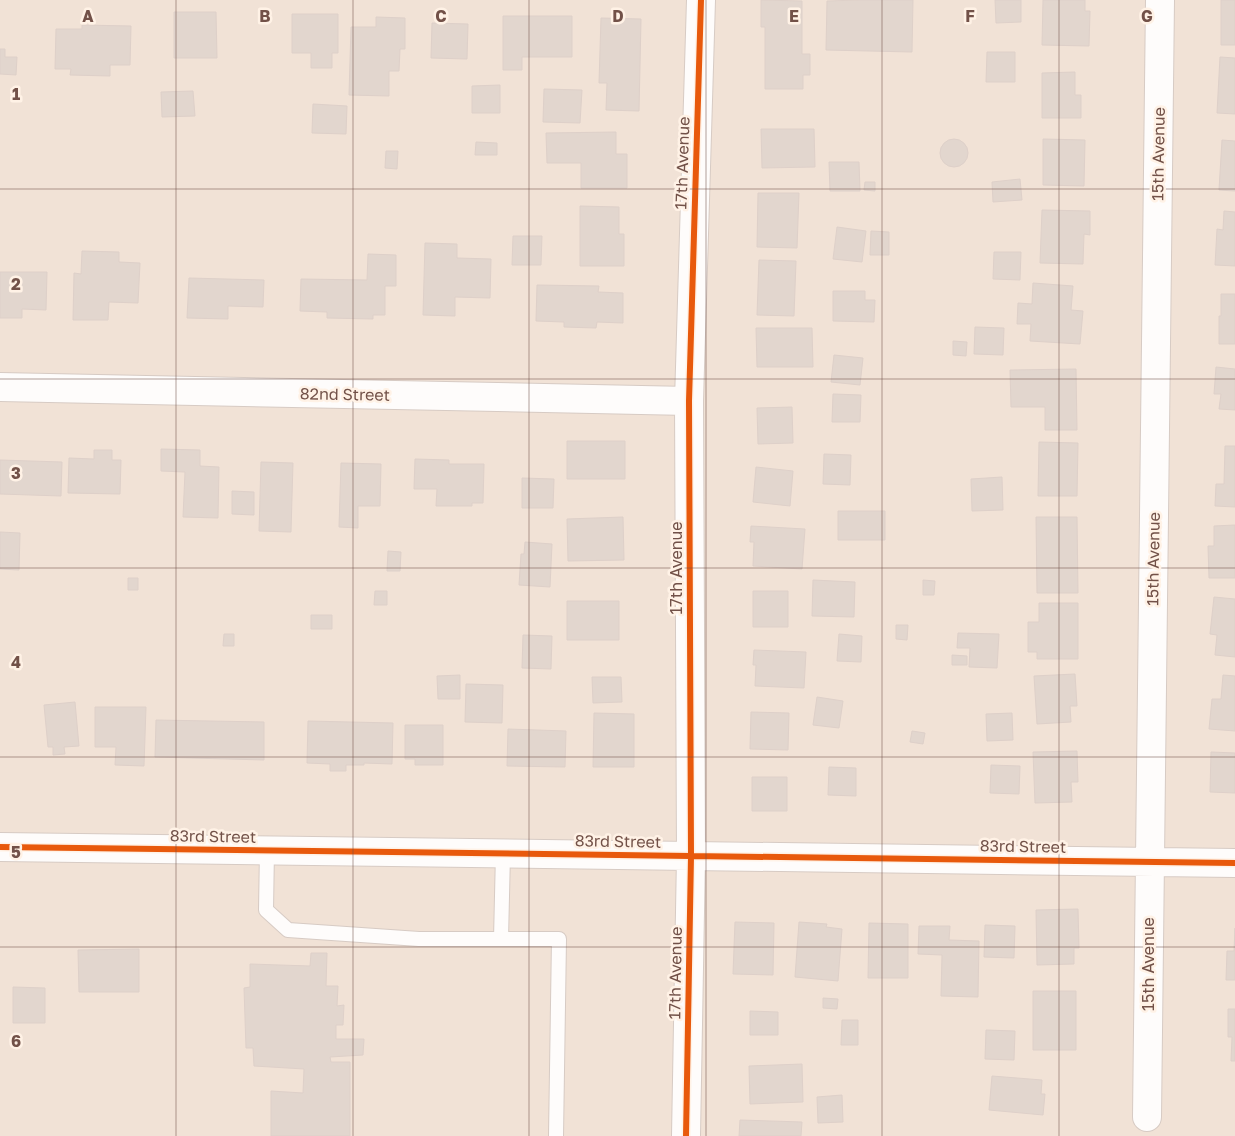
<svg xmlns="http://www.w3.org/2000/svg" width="1235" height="1136" font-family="'Golos Text',sans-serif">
	<rect width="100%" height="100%" fill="#f6eee6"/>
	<!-- residential -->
	<path fill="#f1e2d6" d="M0,0H1235V1136H0Z"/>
	<!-- building -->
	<path fill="#e2d6ce" stroke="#ded0c9" d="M761,0L802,1V54H810V75H803V89H765V27H761Z
		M859,0H913L912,52L826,50L827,1Z
		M995,0H1021V22L996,23Z
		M1043,0H1085V11H1090L1089,46L1042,45Z
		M1221,0H1235V45H1221Z
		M174,12H216L217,58H174Z
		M292,14H338V53H332V68H311V53H292Z
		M503,16H572V57H522V70H503Z
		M376,17L405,18V49H400L399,71H389V96L349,95L351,27H376Z
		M601,18L641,19L639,111L606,110L607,83H599Z
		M432,23L468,24L467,59L431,58Z
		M82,25L131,26L130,65H110V76L70,75L71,69H55L56,29H82Z
		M0,49H5V57H17L16,75L0,74Z
		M987,52H1015V82H986Z
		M1220,57L1235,58V114L1217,113Z
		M1075,72V95H1081V118H1042V73Z
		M500,85V113H472V86Z
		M544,89L582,90L580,123L543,122Z
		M193,91L195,116L162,117L161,92Z
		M313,104L347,106L346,134L312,133Z
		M761,129H814L815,167L762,168Z
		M616,132V154H627V188H581V163H547L546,133Z
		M940 153a14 14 0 1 1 28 0a14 14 0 1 1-28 0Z
		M1043,139L1085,140L1084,186L1043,185Z
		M1222,140L1235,141V191L1219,190Z
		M476,142L497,143V155H475Z
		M386,151H398L397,169L385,168Z
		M829,162H859L860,191H830Z
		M1020,179L1022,200L993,202L992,182Z
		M865,182H875V191L864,190Z
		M758,193H799L797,248L757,247Z
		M580,206L619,207V234H624V266H580Z
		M1042,210L1090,211V235L1084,234L1083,264L1040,263Z
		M1224,211L1235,212V266L1215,265L1217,229L1223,230Z
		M837,227L866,231L862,262L833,259Z
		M871,231L889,232V255H870Z
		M513,236H542L541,265H512Z
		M425,243L457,244V258L491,259L490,298L455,297V316L423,315Z
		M82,251L119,252V262L140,263L138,303L109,302L108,320H73L74,273L81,274Z
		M994,252H1021L1020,280L993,279Z
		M368,254L396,255V286H385V315H373V319L327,318V312L300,311L301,279L367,280Z
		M759,260L796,261L794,316L757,315Z
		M0,272H47L46,310L22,309V318H0Z
		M189,278L264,280L263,307L228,306V319L187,318Z
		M1033,283L1073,286L1071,310L1083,311L1080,344L1030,341L1031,324H1017L1018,303L1032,304Z
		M537,285L599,286L598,292L623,293V323L597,322L596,328L564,327V322L536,321Z
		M833,291H865V300H875L874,322L833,321Z
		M1221,294H1235V344H1219V316H1221Z
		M975,327L1004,328L1003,355L974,354Z
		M756,328H812L813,367H757Z
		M953,341L967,342L966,356L953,355Z
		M834,355L863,358L860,385L831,382Z
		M1216,367L1235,369V410L1219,409L1221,394H1214Z
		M1076,369L1077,430H1045V407H1011L1010,370Z
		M833,394L861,395L860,422H832Z
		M792,407L793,443L758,444L757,408Z
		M567,441H625V479H567Z
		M1039,442L1078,443L1077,496H1038Z
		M1225,446H1235V507L1215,506L1216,484H1224Z
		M161,449L200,450V466L219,467L218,518L183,517L185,472L161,471Z
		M94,450H112V460H121L120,494L68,493L69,458L94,459Z
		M824,454L851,455L850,485L823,484Z
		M415,459L449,460V464H484L483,503H472V506H436L437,489H414Z
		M0,460L62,462L61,496L0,494Z
		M261,462L293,463L291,532L259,531Z
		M341,463L381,464L380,506H358V528L339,527Z
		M756,467L793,471L790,506L753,502Z
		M1002,477L1003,510L972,511L971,479Z
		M522,478L554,479L553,508H522Z
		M232,491L254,492V515L232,514Z
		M838,511H885V540H838Z
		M623,517L624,560L568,561L567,519Z
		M1036,517H1077L1078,593H1037Z
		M1235,525V578H1209L1208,546H1214V526Z
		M751,526L805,529L802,569L753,566L754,542H750Z
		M0,532L20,533L19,570L0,569Z
		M525,542L552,544L550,587L519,585L521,554H524Z
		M388,551L401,552L400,571H387Z
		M128,578H138V590H128Z
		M813,580L855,582L854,617L812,616Z
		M923,580L935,581L934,595H923Z
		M375,591H387V605H374Z
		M753,591H788V627H753Z
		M1214,597L1235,599V657L1215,655L1217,635L1210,634Z
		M567,601H619V640H567Z
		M1039,603H1078V659H1037V652H1028V622H1039Z
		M311,615H332V629H311Z
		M896,625H908L907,640L896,639Z
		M958,633L999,634L997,668L969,667L970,648H957Z
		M224,634H234V646H223Z
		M839,634L862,636L861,662L837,661Z
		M523,635L552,636L551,669L522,668Z
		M754,650L806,652L804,688L755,686L756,665H753Z
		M952,655L967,656V665H952Z
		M1075,674L1077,706H1070L1071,722L1037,724L1034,676Z
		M460,675V699H438L437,676Z
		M1223,675L1235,676V731L1209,729L1212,699H1221Z
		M592,677H621L622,702L593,703Z
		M466,684L503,685L502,723L465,722Z
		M817,697L843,701L839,728L813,725Z
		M75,702L79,746L64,747L65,754L53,755V747H48L44,705Z
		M95,707H146L144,766L115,765L116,747H95Z
		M751,712L789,713L788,750L750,749Z
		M594,713L634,714V767H593Z
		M1012,713L1013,740L987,741L986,714Z
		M156,720L264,722V760L155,757Z
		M308,721L393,723L392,764L364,763V765H346V771H330V764L307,763Z
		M405,725H443V765H415V759H405Z
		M508,729L566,731L565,767L507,766Z
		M912,731L925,733L923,744L910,742Z
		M1077,751L1078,782H1071L1072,802L1035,803L1033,752Z
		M1211,752L1235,753V793L1210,792Z
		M991,765L1020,766L1019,794L990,793Z
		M829,767L856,768V796L828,795Z
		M752,777H787V811H752Z
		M1078,909L1079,948H1074V964L1037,965L1036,910Z
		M735,922L774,923L773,975L733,974Z
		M799,922L827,924L826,927L842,929L838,981L795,977Z
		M869,923L908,924V978H868Z
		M985,925L1015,926L1014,958L984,957Z
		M919,926H950L949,940L979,941L978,997L941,996L942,955L918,954Z
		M1235,928V980H1226L1227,951H1234Z
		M139,949V992H79L78,950Z
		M311,953H327L326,986H338L337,1006L344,1005L343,1025H336V1039H364L363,1055L330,1057L331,1062H350V1136H271V1091L303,1093L304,1069L254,1066L253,1048H246L244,988L250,987V964L310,966Z
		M13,987L45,988V1023H13Z
		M1033,991H1076V1050H1033Z
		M823,998L838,999L837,1009L823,1008Z
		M1228,1009H1235V1061H1231L1232,1037H1228Z
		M750,1011L778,1012V1035H750Z
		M842,1020H858V1045H841Z
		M986,1030L1015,1031L1014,1060L985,1059Z
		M802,1064L803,1102L750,1104L749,1066Z
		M992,1076L1042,1080L1041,1094H1045L1043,1115L989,1110Z
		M842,1095L843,1122L818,1123L817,1097Z
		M740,1120L802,1122L801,1136H739Z"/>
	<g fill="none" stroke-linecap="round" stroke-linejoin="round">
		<defs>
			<path id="lane" d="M267,850L266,910L288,930L419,939H501L503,853
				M501,939H559L556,1136"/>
			<path id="street" d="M0,387L689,401
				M0,847L1235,863
				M1147,1117L1160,0
				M686,1136L691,856L689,401L701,0"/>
		</defs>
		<!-- lane casing -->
		<use href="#lane" stroke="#d7cbc4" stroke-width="16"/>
		<!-- street casing -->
		<use href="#street" stroke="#d7cbc4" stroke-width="30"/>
		<!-- lane -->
		<use href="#lane" stroke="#fefcfb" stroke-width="14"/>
		<!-- street -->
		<use href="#street" stroke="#fefcfb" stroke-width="28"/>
		<defs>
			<path id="cycleway" d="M0,847L1235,863
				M686,1136L691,856L689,401L701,0"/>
		</defs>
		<!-- cycleway casing -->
		<use href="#cycleway" stroke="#fff2e6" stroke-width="9"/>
		<!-- cycleway -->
		<use href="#cycleway" stroke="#e8590c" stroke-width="6"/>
	</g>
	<!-- grid -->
	<path fill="none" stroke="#725148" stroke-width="1" stroke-opacity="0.55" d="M176,0V1136M353,0V1136M529,0V1136M706,0V1136M882,0V1136M1059,0V1136M0,189H1235M0,379H1235M0,568H1235M0,757H1235M0,947H1235"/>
	<g text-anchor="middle" stroke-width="5" stroke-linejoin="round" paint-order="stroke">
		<!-- street labels -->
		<g font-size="16" fill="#725148" stroke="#fff2e6">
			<text transform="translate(1158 154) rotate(-89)" y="6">15th Avenue</text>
			<text transform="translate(682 163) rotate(-88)" y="6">17th Avenue</text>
			<text transform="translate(345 394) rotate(1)" y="6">82nd Street</text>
			<text transform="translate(1153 559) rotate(-89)" y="6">15th Avenue</text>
			<text transform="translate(676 568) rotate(-90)" y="6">17th Avenue</text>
			<text transform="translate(213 836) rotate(1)" y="6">83rd Street</text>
			<text transform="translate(618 841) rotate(1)" y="6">83rd Street</text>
			<text transform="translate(1023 846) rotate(1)" y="6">83rd Street</text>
			<text transform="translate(1148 964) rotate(-90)" y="6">15th Avenue</text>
			<text transform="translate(675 973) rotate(-89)" y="6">17th Avenue</text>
		</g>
	</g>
	<g font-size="16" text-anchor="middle" font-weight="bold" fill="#725148" stroke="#fff2e6" stroke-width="5" stroke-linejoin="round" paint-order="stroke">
		<text x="88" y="22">A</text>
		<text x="265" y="22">B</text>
		<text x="441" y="22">C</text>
		<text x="618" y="22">D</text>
		<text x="794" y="22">E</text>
		<text x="970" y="22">F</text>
		<text x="1147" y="22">G</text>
		<text x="16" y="100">1</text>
		<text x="16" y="290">2</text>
		<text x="16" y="479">3</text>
		<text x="16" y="668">4</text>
		<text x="16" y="858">5</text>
		<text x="16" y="1047">6</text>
	</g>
</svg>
